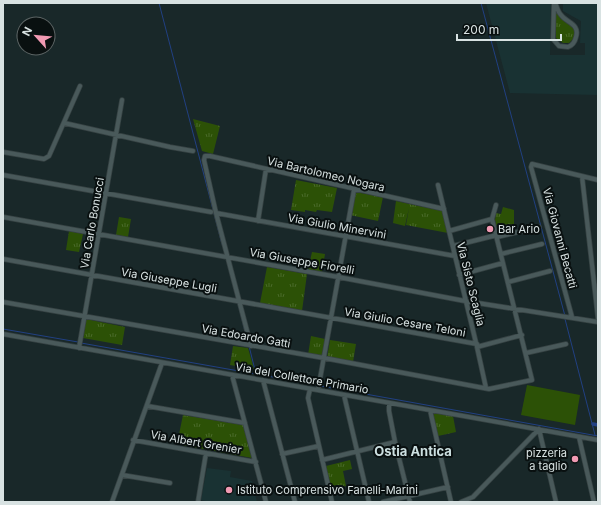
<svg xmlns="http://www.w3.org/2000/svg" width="601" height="505" font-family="Inter,sans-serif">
	<defs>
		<pattern id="grass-tufts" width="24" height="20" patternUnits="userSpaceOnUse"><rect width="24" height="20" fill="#2c5106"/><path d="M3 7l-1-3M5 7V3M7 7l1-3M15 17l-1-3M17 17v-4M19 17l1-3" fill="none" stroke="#4a6a2a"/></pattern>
	</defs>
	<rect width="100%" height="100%" fill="#192829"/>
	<!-- built -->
	<path fill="#193233" d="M486,3H551L550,55H585V43H580L581,21L563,11V3H598V95L510,93Z
		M207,468L231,471L230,477L252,481L257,502H210L201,500Z"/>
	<!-- grass -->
	<path fill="url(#grass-tufts)" d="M556,10L560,18L574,28L575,37L569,43H563L556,38Z
		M193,119L220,126L213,154L202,151Z
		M296,180L337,188L332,212L317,210L316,212L305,210V212L291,210Z
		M355,192L383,197L378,221L350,215Z
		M396,201L442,211L448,233L406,225L409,208L405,226L393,223Z
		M503,207L514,210V232L499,235L495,220L496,213L501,214Z
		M119,217L131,219L128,237L116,235Z
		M69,231L83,234L79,252L66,250Z
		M312,252L325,254L322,272L308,270Z
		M267,267L307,274L302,311L260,303Z
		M86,319L125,327L122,345L83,338Z
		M311,336L325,339L322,357L308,355Z
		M330,340L356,344L353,362L327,358Z
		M233,346L248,348L254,369L230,365Z
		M435,413L453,416L456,432L438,436L433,415Z
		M183,415L243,425L252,458L177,444Z
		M350,460L352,469L343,471L346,486L331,490L326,466Z"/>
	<!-- pitch -->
	<path fill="#2c5106" d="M527,385L580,395L575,425L521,415Z"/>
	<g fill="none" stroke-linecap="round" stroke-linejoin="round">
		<!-- stream -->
		<path stroke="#214082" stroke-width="1" d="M159,3L222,244
			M481,3L565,316
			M238,303L248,343
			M565,319L595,435
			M3,329L78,342
			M81,343L318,385
			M249,346L256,374
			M321,386L598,436"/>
		<!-- canal -->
		<path stroke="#214082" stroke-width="3.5" d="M593,424L598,425"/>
		<defs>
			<path id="minor" d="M554,3L553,39L559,46L568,47C573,45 575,42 576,37C580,24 567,23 561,15C558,12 557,7 555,3
				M64,123L170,147L193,151
				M3,152L44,159L49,156L80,86
				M3,175L211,212
				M582,176L598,318
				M438,185L477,347L486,388
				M216,213L455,256
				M3,217L338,277L465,301L598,322
				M258,221L266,169
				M449,231L492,219
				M497,237L539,227
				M453,246L497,235
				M501,254L542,244
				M3,259L477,344
				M459,275L503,263
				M508,282L550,271
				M3,302L324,358L489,389L532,380L492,219L496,205
				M572,317L531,167L532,164L598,180
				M3,334L598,440
				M251,346L216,213L204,160L205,156H210L444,209
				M477,347L522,335
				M79,348L122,100
				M526,353L566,344
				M232,375L266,502
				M263,380L295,502
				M310,389L308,398L332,502
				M318,390L354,190
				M344,395L369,502
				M389,403V411L395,442L410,502
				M147,406L245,423
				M430,410L451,502
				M539,429L556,502
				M579,437L594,502
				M133,440L256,462
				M282,454L319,446
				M322,460L395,442
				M122,475L170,483
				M112,502L162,363
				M198,502L206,453
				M383,502L448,487
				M461,502L473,497L539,429"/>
		</defs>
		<!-- minor casing -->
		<use href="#minor" stroke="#374344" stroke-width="5.5"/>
		<!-- minor -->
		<use href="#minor" stroke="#49595a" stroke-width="4"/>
	</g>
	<!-- markers -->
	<g fill="#f19ab3" stroke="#091010" stroke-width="1.5">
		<circle cx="490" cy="229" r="4"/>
		<circle cx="575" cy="459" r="4"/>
		<circle cx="229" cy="490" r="4"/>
	</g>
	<g text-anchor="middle" stroke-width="4" stroke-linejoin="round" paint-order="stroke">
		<!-- street labels -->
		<g font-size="11" fill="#d8e2e2" stroke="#091010">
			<text transform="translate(326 174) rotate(13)" y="4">Via Bartolomeo Nogara</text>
			<text transform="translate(92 223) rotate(-80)" y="4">Via Carlo Bonucci</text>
			<text transform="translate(337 226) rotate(10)" y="4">Via Giulio Minervini</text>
			<text transform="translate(560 238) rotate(75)" y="4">Via Giovanni Becatti</text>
			<text transform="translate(302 261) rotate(10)" y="4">Via Giuseppe Fiorelli</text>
			<text transform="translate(169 280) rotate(10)" y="4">Via Giuseppe Lugli</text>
			<text transform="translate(471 284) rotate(76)" y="4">Via Sisto Scaglia</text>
			<text transform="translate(405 322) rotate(10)" y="4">Via Giulio Cesare Teloni</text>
			<text transform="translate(246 336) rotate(10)" y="4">Via Edoardo Gatti</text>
			<text transform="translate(302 378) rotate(10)" y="4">Via del Collettore Primario</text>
			<text transform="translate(196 442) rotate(10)" y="4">Via Albert Grenier</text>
		</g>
		<!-- poi labels -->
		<g font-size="11" fill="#d8e2e2" stroke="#091010" text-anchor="start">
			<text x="498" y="233">Bar Ario</text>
			<text x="567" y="457" text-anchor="end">pizzeria<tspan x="567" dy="13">a taglio</tspan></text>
			<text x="237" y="494">Istituto Comprensivo Fanelli-Marini</text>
		</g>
		<!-- quarter labels -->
		<g font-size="13" font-weight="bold" fill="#ccdfe0" stroke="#091010">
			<text x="413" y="456">Ostia Antica</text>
		</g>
	</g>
	<!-- border -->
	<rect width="601" height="505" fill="none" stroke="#d8e2e2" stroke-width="8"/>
	<!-- north arrow -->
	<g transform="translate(36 36) rotate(297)"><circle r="19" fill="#091010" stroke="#5c6464"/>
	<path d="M0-3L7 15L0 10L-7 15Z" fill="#f19ab3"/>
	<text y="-6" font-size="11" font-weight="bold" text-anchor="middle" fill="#d8e2e2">N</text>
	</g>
	<!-- scale -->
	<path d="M457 34v6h104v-6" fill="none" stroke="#d8e2e2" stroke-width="2"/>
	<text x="463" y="34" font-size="12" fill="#d8e2e2" stroke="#091010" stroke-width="3" paint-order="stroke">200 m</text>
</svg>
